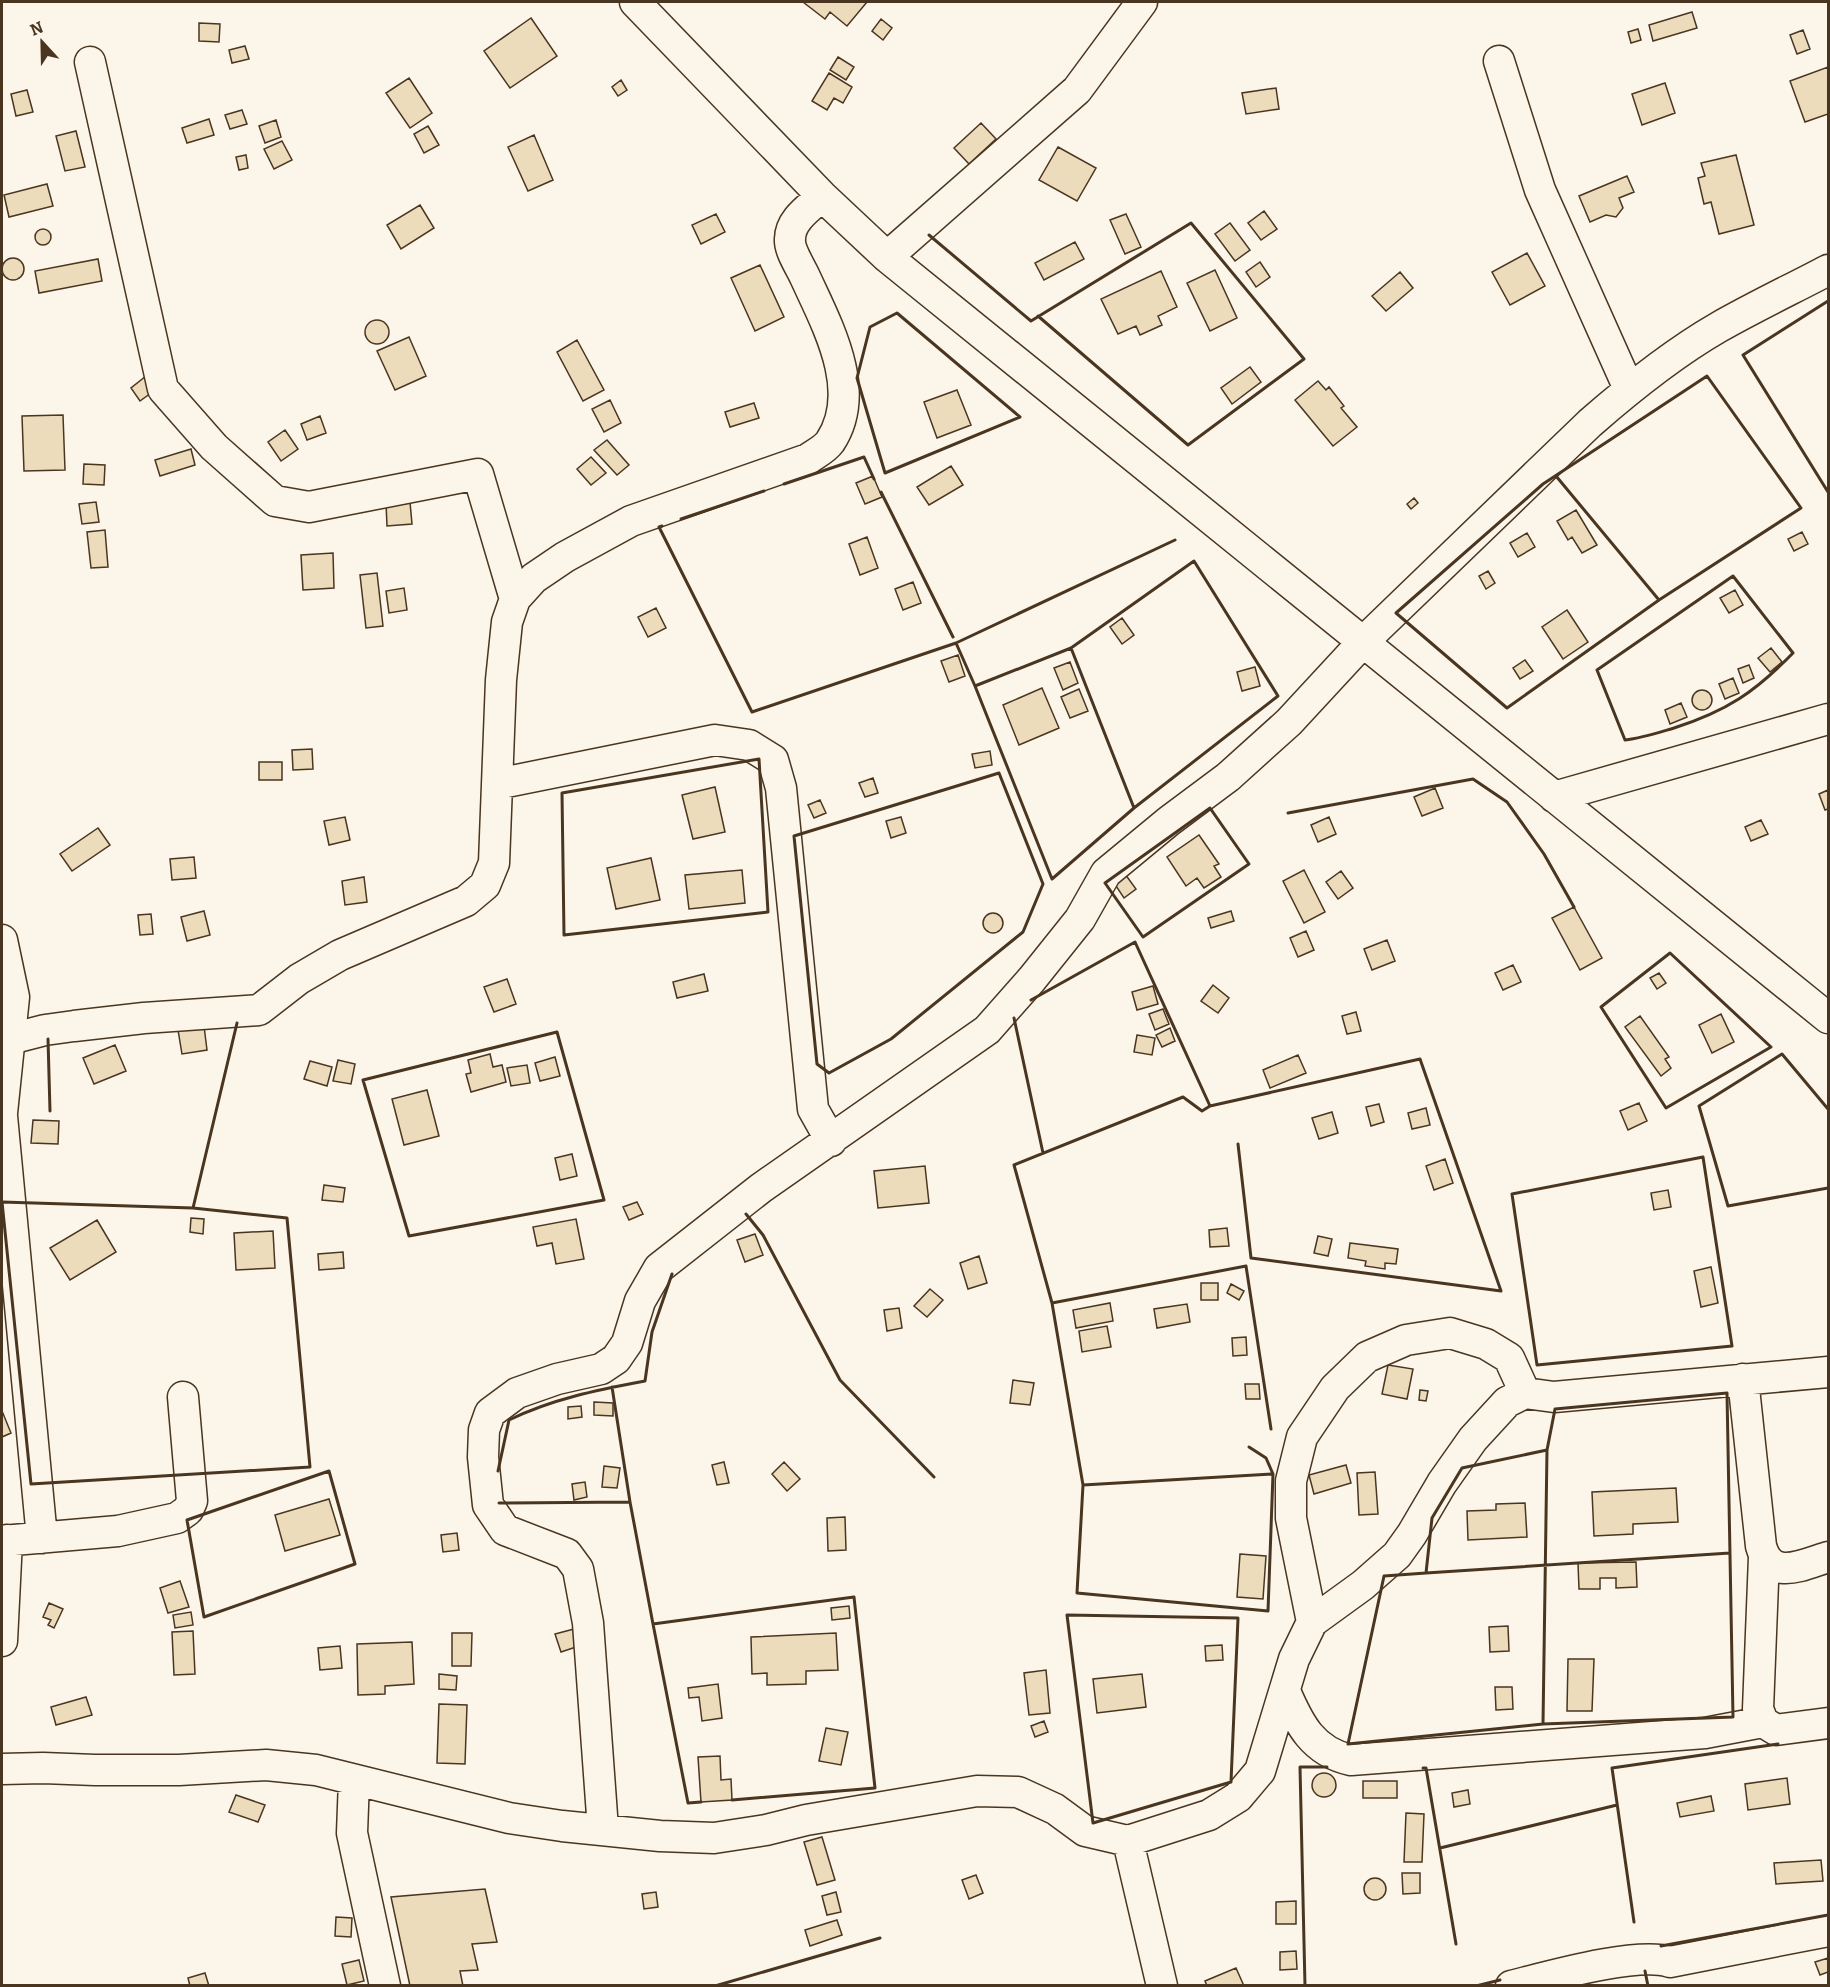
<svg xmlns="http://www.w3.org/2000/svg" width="1830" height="1987" font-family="Bitter,serif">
	<rect width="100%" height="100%" fill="#fbf6e9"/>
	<!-- building -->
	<path fill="#ecdcbc" stroke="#4a3520" stroke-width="1.5" d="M803,2H867L847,26L830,12L825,19Z
		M1692,12L1697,28L1653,41L1649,25Z
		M531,18L557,56L510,88L484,51Z
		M881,19L892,28L883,40L872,31Z
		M199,23L220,24L219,42L199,41Z
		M1638,29L1641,40L1631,43L1628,32Z
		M1803,30L1810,49L1797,54L1790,35Z
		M245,46L249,59L232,63L229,50Z
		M838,57L854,67L846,80L830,70Z
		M1828,67V114L1805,122L1790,81Z
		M829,73L852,87L843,103L834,98L827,110L812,101Z
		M409,78L432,113L410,128L386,93Z
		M621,80L627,90L618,96L612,87Z
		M1665,83L1675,113L1642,125L1632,94Z
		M1276,88L1279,109L1246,114L1242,93Z
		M27,90L33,112L16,116L11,94Z
		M242,110L247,124L230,129L225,115Z
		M209,119L214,135L187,143L182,128Z
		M276,120L281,137L265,143L259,126Z
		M981,123L996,139L969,164L954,148Z
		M428,126L439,145L424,153L414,134Z
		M76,131L85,167L65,171L56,136Z
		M534,135L553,180L528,191L508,147Z
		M282,141L292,160L274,169L264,149Z
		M1058,147L1096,168L1077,201L1039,180Z
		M246,155L248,168L239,170L236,157Z
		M1736,155L1754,225L1719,234L1711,202L1704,204L1698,178L1705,176L1701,163Z
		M1627,176L1634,192L1619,198L1623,208L1616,217L1606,215L1590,222L1579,196Z
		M47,184L53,206L9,217L4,195Z
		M420,205L434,228L401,249L387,225Z
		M1264,211L1277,229L1261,240L1248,223Z
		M716,214L725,232L701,244L692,225Z
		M1126,214L1141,247L1125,254L1110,220Z
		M1230,223L1250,250L1235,261L1215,234Z
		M35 237a8 8 0 1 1 16 0a8 8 0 1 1-16 0Z
		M1075,242L1084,259L1044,280L1035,263Z
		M1527,253L1545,286L1510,305L1492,272Z
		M2 269a11 11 0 1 1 22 0a11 11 0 1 1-22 0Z
		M98,259L102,281L39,293L35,271Z
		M1260,262L1270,277L1256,287L1246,272Z
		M760,265L784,317L755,331L731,278Z
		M1215,270L1237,318L1210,331L1187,283Z
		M1161,271L1177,307L1158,316L1162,325L1140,335L1136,326L1118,334L1101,299Z
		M1400,272L1413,288L1386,311L1372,296Z
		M365 332a12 12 0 1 1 24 0a12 12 0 1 1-24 0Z
		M409,337L426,376L395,390L377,351Z
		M577,340L604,390L583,401L557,352Z
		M1250,367L1261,382L1232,404L1221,388Z
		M146,376L155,390L140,401L131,388Z
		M1318,381L1326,390L1329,387L1344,406L1341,408L1357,427L1333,446L1295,400Z
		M957,390L971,425L937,438L924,402Z
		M610,400L621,423L604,432L592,409Z
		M754,403L759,418L730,427L725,412Z
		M63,415L65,470L24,471L22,416Z
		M320,416L326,433L307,440L301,424Z
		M285,430L298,449L281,461L268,442Z
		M607,440L629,465L617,475L594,450Z
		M191,449L195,465L160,476L155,460Z
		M591,457L606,473L591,485L577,469Z
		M84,464L105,465L104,485L83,484Z
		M951,466L963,485L929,505L917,487Z
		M873,476L882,497L865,504L856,483Z
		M1414,498L1418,503L1411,509L1407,504Z
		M96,502L99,522L82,524L79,504Z
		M410,502L412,524L387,526L386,503Z
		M1576,510L1597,545L1582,553L1572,537L1568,540L1557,521Z
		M105,530L108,567L91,568L87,532Z
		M1802,532L1808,544L1794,551L1788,539Z
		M1527,533L1535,547L1518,557L1510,543Z
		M867,537L878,568L860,575L849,544Z
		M333,553L334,588L303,590L301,555Z
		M1488,571L1495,583L1486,589L1479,576Z
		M377,573L383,626L366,628L360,575Z
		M913,582L921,603L903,610L895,589Z
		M404,588L407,610L389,613L386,591Z
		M1735,590L1743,605L1729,613L1720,598Z
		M656,608L666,628L648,637L638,617Z
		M1567,610L1588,642L1563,659L1542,627Z
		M1122,618L1134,635L1122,644L1110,627Z
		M1771,648L1782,662L1770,672L1758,658Z
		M958,655L965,676L949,682L941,661Z
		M1525,660L1533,671L1520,679L1513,668Z
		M1070,662L1078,683L1063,690L1054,668Z
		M1749,665L1754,678L1743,683L1738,669Z
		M1255,667L1260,686L1242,691L1237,672Z
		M1733,678L1739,693L1725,699L1719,684Z
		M1042,688L1059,728L1019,745L1003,705Z
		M1079,689L1088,711L1070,718L1061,697Z
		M1692 700a10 10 0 1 1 20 0a10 10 0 1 1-20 0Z
		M1681,703L1687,717L1670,724L1665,710Z
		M312,749L313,769L293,770L292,750Z
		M990,751L992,765L975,768L972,754Z
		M259,762H282V780H259Z
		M873,778L878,793L865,797L859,783Z
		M715,787L725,832L693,839L682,795Z
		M1435,788L1443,808L1422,816L1414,797Z
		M1828,790V809L1825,810L1819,794Z
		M820,800L826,813L814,818L808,805Z
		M345,817L350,840L329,845L324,821Z
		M901,817L906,833L891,838L886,821Z
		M1329,817L1336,834L1318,842L1311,825Z
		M1761,820L1768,834L1751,841L1745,827Z
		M98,828L110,845L72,871L60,854Z
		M1199,835L1219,864L1214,866L1221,877L1204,888L1197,878L1186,886L1167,857Z
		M194,857L196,878L172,880L170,859Z
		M651,858L660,900L616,909L607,868Z
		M742,870L745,903L689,909L685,875Z
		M1304,870L1325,912L1304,923L1283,881Z
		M1341,871L1353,888L1338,899L1326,882Z
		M1125,874L1136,889L1124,898L1114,883Z
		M364,877L367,902L345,905L342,881Z
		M1574,907L1602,958L1580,970L1552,918Z
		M204,911L210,935L187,941L181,917Z
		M1231,911L1234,921L1211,928L1208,918Z
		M983 923a10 10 0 1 1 20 0a10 10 0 1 1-20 0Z
		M151,914L153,934L140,935L138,915Z
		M1306,931L1314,950L1298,957L1290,938Z
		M1387,940L1395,961L1372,970L1364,949Z
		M1513,965L1521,982L1503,990L1495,973Z
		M1659,973L1666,983L1657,989L1650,978Z
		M704,974L708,991L677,998L673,982Z
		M507,979L516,1004L494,1012L484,987Z
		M1213,985L1229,998L1218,1013L1201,1001Z
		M1153,986L1158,1004L1137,1010L1132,992Z
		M1163,1009L1169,1024L1155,1030L1149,1014Z
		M1356,1012L1361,1031L1347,1034L1342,1016Z
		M1721,1014L1734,1042L1712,1053L1699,1025Z
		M1640,1016L1669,1057L1665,1059L1671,1068L1661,1076L1625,1027Z
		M204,1026L207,1050L182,1054L178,1030Z
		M1170,1028L1175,1041L1162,1047L1156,1035Z
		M1137,1035L1155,1038L1152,1055L1134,1052Z
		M115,1045L126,1071L94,1084L83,1058Z
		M490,1054L493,1067L502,1065L506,1082L471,1092L466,1074L471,1073L468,1060Z
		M1298,1055L1306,1073L1270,1088L1263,1070Z
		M555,1057L560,1076L540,1081L535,1063Z
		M338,1060L355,1064L351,1084L333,1081Z
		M310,1061L332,1067L327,1086L304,1079Z
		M527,1065L530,1083L511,1086L507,1068Z
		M427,1090L439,1136L404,1145L392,1099Z
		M1639,1103L1647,1121L1628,1130L1620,1111Z
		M1379,1104L1384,1122L1371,1126L1366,1107Z
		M1426,1108L1430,1125L1412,1129L1408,1113Z
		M1332,1112L1338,1133L1319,1139L1312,1118Z
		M33,1120L59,1121L58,1144L31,1143Z
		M572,1154L577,1176L560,1180L555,1158Z
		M1445,1159L1453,1183L1434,1190L1426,1166Z
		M925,1166L929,1203L878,1208L874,1171Z
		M324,1185L345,1188L343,1202L322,1200Z
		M1668,1190L1671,1207L1654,1210L1651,1193Z
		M637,1202L643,1214L629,1220L623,1207Z
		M191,1218L204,1219L203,1234L190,1232Z
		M576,1219L584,1259L556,1264L552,1243L537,1246L533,1227Z
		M97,1220L116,1252L70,1280L50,1248Z
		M1227,1228L1229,1246L1210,1247L1209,1230Z
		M273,1231L275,1268L236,1270L234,1233Z
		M755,1234L763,1255L745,1262L737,1240Z
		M1318,1236L1332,1239L1328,1256L1314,1253Z
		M1350,1243L1398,1249L1396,1264L1385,1263V1269L1365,1266L1366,1261L1348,1258Z
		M343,1252L344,1268L319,1270L318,1254Z
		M979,1256L987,1283L968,1289L960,1263Z
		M1711,1267L1718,1303L1701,1307L1694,1271Z
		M1201,1283H1218V1300H1201Z
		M1231,1284L1244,1291L1239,1300L1227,1293Z
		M930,1289L943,1300L927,1317L914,1306Z
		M1110,1303L1113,1321L1076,1328L1073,1310Z
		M1187,1304L1190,1322L1157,1328L1154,1309Z
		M899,1308L902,1328L887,1331L884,1310Z
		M1107,1326L1111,1347L1082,1352L1079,1331Z
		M1246,1337L1247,1355L1233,1356L1232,1338Z
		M1388,1365L1413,1369L1407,1399L1382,1394Z
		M1013,1380L1034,1383L1030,1405L1010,1403Z
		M1245,1384H1259L1260,1399H1246Z
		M1420,1390L1428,1391L1426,1401L1419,1400Z
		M594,1402L613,1403V1416L594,1415Z
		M581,1406L582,1417L568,1419V1407Z
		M2,1411L11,1433L2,1437Z
		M724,1462L729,1483L717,1485L712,1465Z
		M784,1462L800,1479L787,1491L772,1474Z
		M1346,1465L1351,1483L1314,1494L1309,1475Z
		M604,1466L620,1468L617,1488L602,1487Z
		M1375,1472L1378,1514L1359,1515L1357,1473Z
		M585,1482L587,1497L574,1500L572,1484Z
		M1676,1488L1678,1522L1633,1524V1534L1594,1536L1592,1492Z
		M329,1499L340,1535L285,1551L275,1515Z
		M1525,1503L1527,1537L1468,1540L1467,1511L1496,1510V1504Z
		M845,1517L846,1550L828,1551L827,1518Z
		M457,1533L459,1550L443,1552L441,1535Z
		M1240,1554L1266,1556L1263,1599L1237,1597Z
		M1636,1562L1637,1587L1616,1588V1578H1600V1589H1579L1578,1563Z
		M180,1581L189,1607L168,1613L160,1588Z
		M49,1603L63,1609L54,1628L48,1625L51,1620L43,1617Z
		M849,1606L850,1618L832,1620L831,1608Z
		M191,1612L193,1625L175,1628L173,1615Z
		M1508,1626L1509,1651L1490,1652L1489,1627Z
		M574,1629L579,1646L561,1652L555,1634Z
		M193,1631L195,1674L174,1675L172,1632Z
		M452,1633H472L471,1666H452Z
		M836,1633L838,1670L806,1671V1684L767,1685V1673L752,1674L751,1637Z
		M412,1642L414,1684L385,1686V1694L358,1695L357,1644Z
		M1222,1645L1223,1660L1206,1661L1205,1646Z
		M340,1646L342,1668L320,1670L318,1648Z
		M1568,1659H1594L1592,1711H1567Z
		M1046,1670L1050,1713L1029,1715L1024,1673Z
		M439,1674L457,1676L456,1690L439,1689Z
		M1142,1674L1146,1707L1097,1713L1093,1679Z
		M718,1684L722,1718L702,1721L699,1697L689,1698L688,1688Z
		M1495,1687H1512L1513,1709L1496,1710Z
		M86,1697L92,1715L56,1725L51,1707Z
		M439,1704L467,1705L465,1764L437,1763Z
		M1044,1721L1048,1732L1035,1737L1031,1726Z
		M826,1728L848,1732L841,1765L819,1761Z
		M720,1756L721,1780L731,1779L732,1800L701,1802L698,1757Z
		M1312 1785a12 12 0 1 1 24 0a12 12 0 1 1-24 0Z
		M1787,1778L1790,1804L1748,1810L1745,1784Z
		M1363,1781H1397V1798H1363Z
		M1468,1790L1470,1804L1454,1807L1452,1793Z
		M236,1795L265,1805L258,1822L229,1812Z
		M1711,1796L1714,1811L1680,1817L1677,1803Z
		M1406,1813L1424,1814L1422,1862H1404Z
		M822,1837L835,1880L817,1885L804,1842Z
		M1821,1860L1823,1881L1776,1884L1774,1863Z
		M1402,1873H1420V1893L1403,1894Z
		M976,1875L983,1893L969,1899L962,1880Z
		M1364 1889a11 11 0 1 1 22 0a11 11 0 1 1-22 0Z
		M485,1889L497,1942L472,1944L478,1970L460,1971L463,1986H410L391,1897Z
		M656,1892L658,1907L644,1909L642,1894Z
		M836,1892L841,1912L827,1915L822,1896Z
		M1296,1901V1924H1276V1902Z
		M336,1917L352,1918L351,1937L335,1936Z
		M837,1920L842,1935L810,1946L805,1930Z
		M1296,1951L1297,1969L1280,1970V1952Z
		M1828,1958V1972L1820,1975L1815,1962Z
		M359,1960L364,1981L347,1985L342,1964Z
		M1236,1968L1244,1986H1207L1205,1981Z
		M205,1973L209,1986H190L188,1978Z"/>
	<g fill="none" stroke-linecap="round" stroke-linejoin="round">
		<defs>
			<path id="minor" d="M635,2L822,196L887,257L1828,1018
				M1499,61L1540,190L1629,389
				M90,62L163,389L214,447L275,501L309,507L478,474L515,599
				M887,257L1077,90L1142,2
				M497,784L715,740L749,745L773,760L781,788L813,1109L831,1141
				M1554,797L1828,719
				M2,940L14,997L2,1113
				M10,1039L45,1030L74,1026L144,1018L259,1010L299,979L340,955L466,901L485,885L494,863L501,680L507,622L515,599L534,578L565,557L631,521L808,459C815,454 825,449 830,442C864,391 827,325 805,277C800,266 789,250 790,239C790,220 809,208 822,196
				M2,1116L42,1538
				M1743,1379L1761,1546C1771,1582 1802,1565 1828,1557
				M2,1541L118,1531L177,1518L188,1510L192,1501L183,1397
				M1764,1557L1758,1709L1763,1722L1776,1730L1828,1723
				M1312,1622L1291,1518V1481L1302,1437L1335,1388L1367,1357L1406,1340L1450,1333L1486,1344L1509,1358L1525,1393
				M2,1641L7,1540
				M1285,1691C1299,1724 1313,1752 1351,1760L1705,1733L1763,1722
				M2,1769L43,1768L95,1770H179L266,1765L316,1770L509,1818L562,1826L660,1836L714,1838L766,1830L806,1820L977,1791L1018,1792L1055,1809L1085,1831L1128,1841L1209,1815L1238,1797L1260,1771L1294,1659L1312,1622L1363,1585L1397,1555L1412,1534L1442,1483L1473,1439L1507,1402L1525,1393L1554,1397L1828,1372
				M354,1780L352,1833L385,1986
				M603,1829L588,1623L578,1569L567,1554L505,1530L488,1505L483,1457L484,1430L490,1413L517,1393L557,1379L601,1369L616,1359L627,1343L640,1301L659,1268L761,1188L987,1030L1032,979L1080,919L1106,873L1169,821L1228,777L1289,722L1363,642L1590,423C1630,388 1672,354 1719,327C1754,307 1792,289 1828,270
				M1128,1841L1162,1986
				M1511,1986C1547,1977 1638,1951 1670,1962L1828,1931"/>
		</defs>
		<!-- minor casing -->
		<use href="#minor" stroke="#4a3520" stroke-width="33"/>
		<!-- minor -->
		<use href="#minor" stroke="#fbf6e9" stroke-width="30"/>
		<!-- wall -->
		<path stroke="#4a3520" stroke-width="3" d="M929,235L1031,321L1191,223L1304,359L1188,445L1038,316
			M1828,301L1743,355L1828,492
			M897,313L1020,417L885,473L857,378L870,327Z
			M1707,376L1801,508L1659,600L1507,708L1396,613L1543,484Z
			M1556,476L1659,600
			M784,484L864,457L874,479
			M881,492L953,637
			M681,519L764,491
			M662,526L659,527L752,712L956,643
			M1733,576L1793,653C1755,692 1727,711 1674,728C1657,733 1642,738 1625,740L1597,670Z
			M1071,648L1134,808L1278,696L1194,561L1071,648L975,686L1052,879L1134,808
			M975,686L956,643L1175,540
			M759,759L768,912L564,935L562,793Z
			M999,773L1043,884L1023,932L891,1039L829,1073L817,1064L794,836Z
			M1210,808L1249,864L1143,937L1105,883Z
			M1288,813L1473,779L1507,802L1544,854L1574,907
			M1670,953L1771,1047L1666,1108L1601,1007Z
			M1031,1000L1135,942L1210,1106
			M1014,1018L1043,1153
			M557,1032L604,1200L409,1236L363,1080Z
			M48,1039L50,1111
			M1828,1109L1782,1054L1699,1106L1728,1206L1828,1188
			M1238,1144L1251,1258L1501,1291L1420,1059L1210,1106L1202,1111L1183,1097L1014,1165L1052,1303L1083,1485L1077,1593L1268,1611L1273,1474L1266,1458L1249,1447
			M1703,1157L1732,1346L1537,1365L1512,1194Z
			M2,1202L193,1208L287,1218L310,1467L31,1484Z
			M193,1208L237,1023
			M746,1214L763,1235L840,1380L934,1477
			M1052,1303L1246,1266L1271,1429
			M612,1387L630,1502
			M1727,1393L1733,1717L1543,1724L1348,1744L1384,1576L1426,1573L1432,1518L1462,1468L1547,1450L1555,1409Z
			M329,1471L355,1564L204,1617L187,1520Z
			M498,1471L509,1420C552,1399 597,1390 645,1381L652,1332L672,1274
			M1083,1485L1273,1474
			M499,1503L630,1502L653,1624
			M1426,1573L1730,1553
			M1067,1615L1238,1618L1231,1782L1093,1823Z
			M1543,1724L1547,1450
			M1423,1768H1426L1456,1944
			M701,1802L688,1803L653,1624L854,1597L875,1788L732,1800
			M1440,1848L1617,1805
			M1634,1922L1612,1768L1778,1744
			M1661,1946L1828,1915
			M1645,1971L1648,1986
			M715,1986L880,1938
			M1305,1986L1300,1767H1327
			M1476,1986L1500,1980"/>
	</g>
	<!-- border -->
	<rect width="1830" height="1987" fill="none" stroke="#4a3520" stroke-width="6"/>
	<!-- north arrow -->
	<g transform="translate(42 42) rotate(338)" stroke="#fbf6e9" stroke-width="4.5" paint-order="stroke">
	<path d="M0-4.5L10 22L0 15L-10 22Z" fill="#4a3520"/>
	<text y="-9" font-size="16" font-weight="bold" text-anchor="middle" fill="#4a3520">N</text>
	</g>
</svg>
